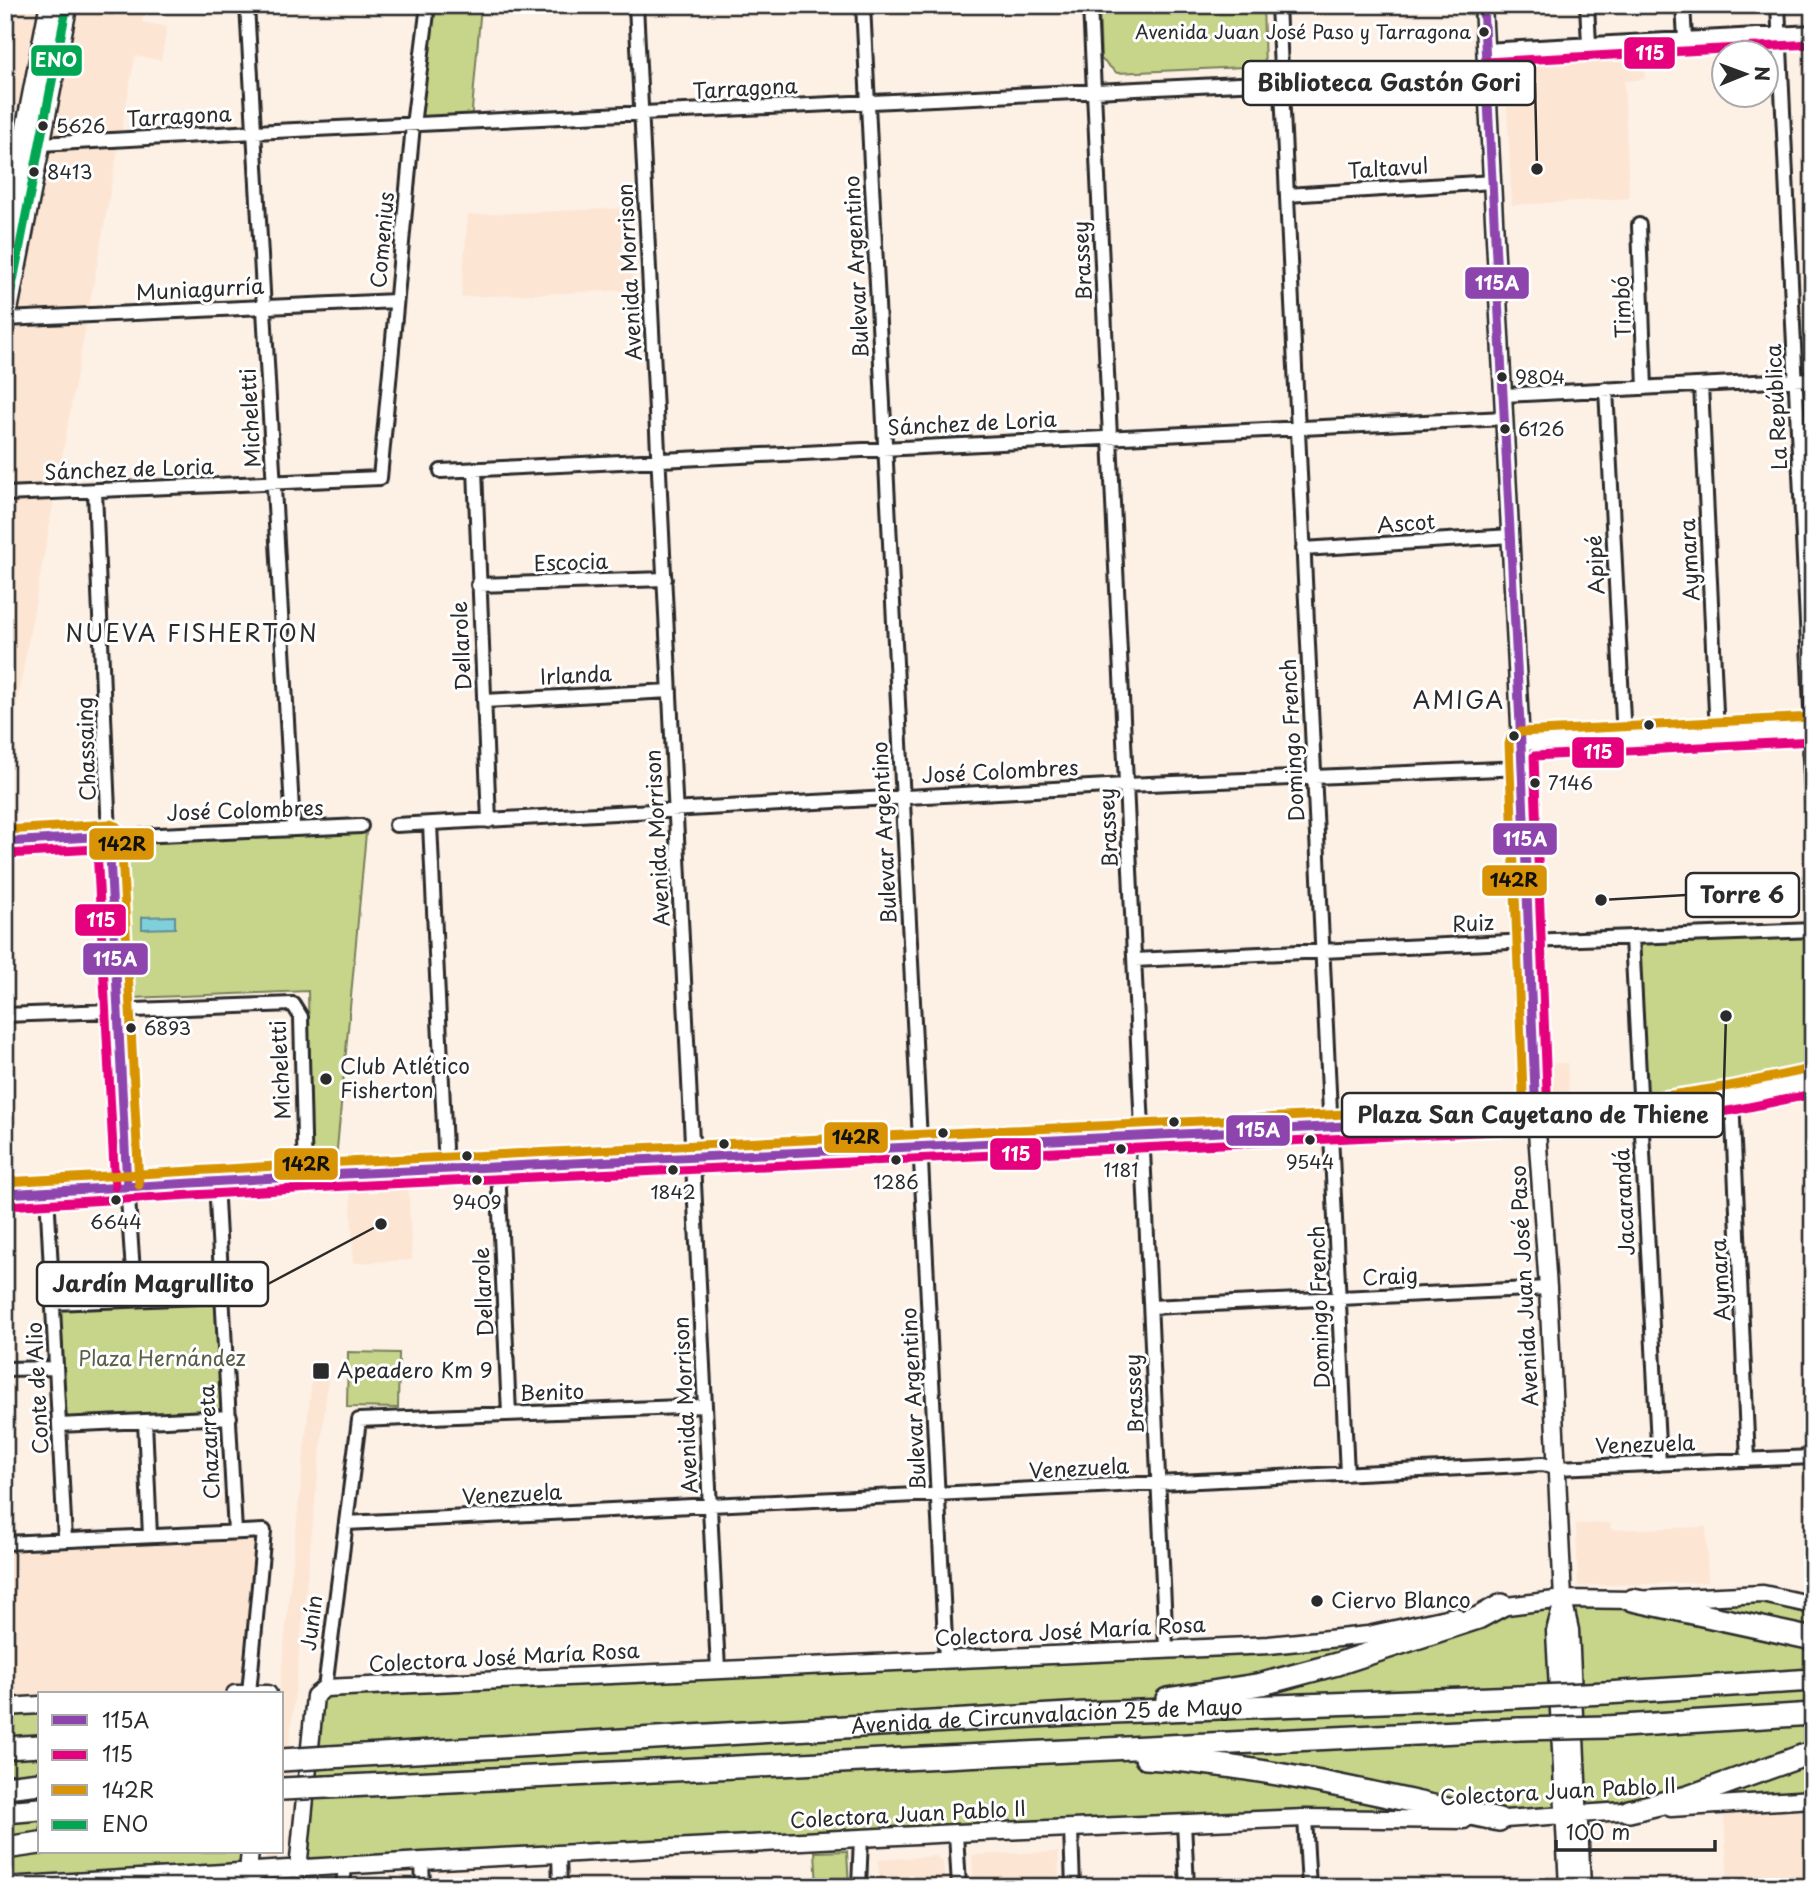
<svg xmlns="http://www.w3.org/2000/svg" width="1818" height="1892" font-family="'Playpen Sans',sans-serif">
	<rect width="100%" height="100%" fill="#fdf0e5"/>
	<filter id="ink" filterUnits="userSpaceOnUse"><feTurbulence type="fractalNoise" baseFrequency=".0143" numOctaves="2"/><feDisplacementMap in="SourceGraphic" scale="14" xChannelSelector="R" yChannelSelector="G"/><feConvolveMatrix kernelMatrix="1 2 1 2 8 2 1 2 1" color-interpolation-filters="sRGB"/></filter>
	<g filter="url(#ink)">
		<!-- built -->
		<path fill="#fce5d3" d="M5,5H145L142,22L167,27L161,60L135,56L5,768Z
			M1643,54L1645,79L1624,81L1629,198L1512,205L1505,65L1512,58Z
			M630,208L633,290L461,297L468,215Z
			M1567,1063L1569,1099L1549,1100L1547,1064Z
			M408,1184L412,1260L354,1263L350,1187Z
			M313,1368L329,1369L282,1816V1694H279Z
			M1610,1523L1611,1530L1706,1527L1708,1582L1578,1586L1576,1524Z
			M264,1531L249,1693L40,1694V1705L5,1707V1543Z
			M1813,1810V1887H1652L1728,1883L1724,1814Z
			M266,1852H278L274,1887H264Z
			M1058,1852L1059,1887H974L972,1855Z
			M935,1856L943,1862L945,1887H880L878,1860Z"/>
		<!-- green -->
		<path fill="#c6d58a" stroke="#78805a" stroke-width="2" d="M79,5H113L112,14L79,8Z
			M428,5H481L471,122L413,125Z
			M1099,5H1263L1265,66L1117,73L1101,59Z
			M1758,40V48L1694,51L1693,44Z
			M366,833L336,1160L331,1165H316L311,1162L308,991L131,998L127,994L121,843Z
			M1809,934L1813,945V1076L1732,1092L1652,1104L1643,1089L1636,955L1640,945L1650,941Z
			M224,1296L230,1417L59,1425L53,1304Z
			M348,1352L399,1353L398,1408L347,1407Z
			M1763,1594L1813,1605V1799L1436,1819L298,1869L315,1696L1342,1639L1502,1605Z
			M40,1705V1852H250L248,1871L5,1886V1707Z
			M847,1851L849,1887H817L815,1852Z"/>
		<!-- water -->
		<path fill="#80d0dc" stroke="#5e8e95" stroke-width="2" d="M175,916V928L142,929V917Z"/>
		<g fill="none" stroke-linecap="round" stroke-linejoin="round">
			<defs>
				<path id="minor" d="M247,5L293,828
					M636,5L718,1670
					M863,5L946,1659
					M1090,5L1166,1648
					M1278,5L1347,1474
					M1587,5L1589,44
					M1683,5L1685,39
					M1778,5L1812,729L1809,743L1813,808
					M1485,50L1813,32
					M5,146L254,132L1487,72
					M1287,195L1493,182
					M1639,225L1645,388
					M5,319L396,301
					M1701,385L1717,734
					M1606,389L1624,739
					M1504,395L1813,379
					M475,469L489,821
					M441,471L1505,418
					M95,491C106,760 115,1030 135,1299
					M5,494L380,478L413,125L428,5
					M1303,549L1511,536
					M478,585L665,579
					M484,701L670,691
					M1521,744L1813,729
					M430,824L446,1170
					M396,825L1126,785L1522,768
					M5,842L361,826
					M1632,938L1659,1464
					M1135,960L1529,941L1813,930
					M5,1015L293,1004L301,1017L305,1177
					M1732,1098L1748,1460
					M498,1167L509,1414
					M216,1182L235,1532
					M47,1192L65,1540
					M53,1303L224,1296
					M1151,1307L1548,1288
					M5,1369L56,1368
					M145,1421L150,1536
					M59,1425L230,1417
					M346,1523L1543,1464L1557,1468L1813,1457
					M5,1543L264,1531L249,1693
					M325,1688L359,1420L705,1406
					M1305,1818L1309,1887
					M1184,1823L1187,1887
					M1071,1829L1073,1887
					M956,1833L959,1887
					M559,1854L560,1887
					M422,1861L423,1887
					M251,1887L256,1871
					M343,1887L345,1866
					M859,1887L861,1837"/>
				<path id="tertiary" d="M5,1194L345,1174L1640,1112L1732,1098L1813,1081"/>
				<path id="secondary" d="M1483,5L1521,744L1536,1117L1548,1288L1563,1599L1570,1630L1582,1887
					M1562,1605L1555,1631L1568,1887
					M1491,1608L1563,1599L1633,1600L1763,1594L1813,1605
					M235,1694H268
					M5,1707L40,1705
					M1671,1808L1813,1799
					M1490,1820L1639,1810
					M298,1869L315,1696L325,1688L1269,1645L1368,1635L1455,1616
					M248,1871L250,1852
					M5,1886L422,1861L956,1833L1305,1818L1464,1820"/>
				<path id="primary" d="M5,238L50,5
					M5,323L67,5"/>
				<g id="motorway">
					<path d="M1633,1600L1813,1639"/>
					<path d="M1606,1693L1813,1680"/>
					<path d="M1167,1699L1262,1684L1337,1664L1478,1618L1502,1605"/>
					<path d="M1607,1727L1813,1714"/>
					<path d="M5,1748L40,1746"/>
					<path id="s1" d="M329,1757L1086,1713L1518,1697"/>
					<path d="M1146,1758C1266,1765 1382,1796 1499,1820"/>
					<path d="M5,1787L40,1783"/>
					<path d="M327,1787L1519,1729"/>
					<path d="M1629,1811L1688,1797L1813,1752"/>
					<path d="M5,1812L40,1809"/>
					<path d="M5,1848L40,1843"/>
				</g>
			</defs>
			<!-- minor casing -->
			<use href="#minor" stroke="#2b2b2b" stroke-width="18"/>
			<!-- tertiary casing -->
			<use href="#tertiary" stroke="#2b2b2b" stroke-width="19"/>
			<!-- secondary casing -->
			<use href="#secondary" stroke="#2b2b2b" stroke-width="21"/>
			<!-- primary casing -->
			<use href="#primary" stroke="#2b2b2b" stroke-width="24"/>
			<!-- motorway casing -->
			<use href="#motorway" stroke="#2b2b2b" stroke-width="26"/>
			<!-- minor -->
			<use href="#minor" stroke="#fff" stroke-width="12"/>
			<!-- tertiary -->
			<use href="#tertiary" stroke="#fff" stroke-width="14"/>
			<!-- secondary -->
			<use href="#secondary" stroke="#fff" stroke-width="16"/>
			<!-- primary -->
			<use href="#primary" stroke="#fff" stroke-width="19"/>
			<!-- motorway -->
			<use href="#motorway" stroke="#fff" stroke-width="21"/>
			<defs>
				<path id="motorway-bridge" d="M1518,1697L1606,1693
					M1519,1729L1607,1727
					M282,1760L329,1757
					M282,1789L327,1787"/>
			</defs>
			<!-- motorway-bridge casing -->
			<use href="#motorway-bridge" stroke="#2b2b2b" stroke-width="26" stroke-linecap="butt"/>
			<!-- motorway-bridge -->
			<use href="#motorway-bridge" stroke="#fff" stroke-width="21"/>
			<defs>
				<path id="bus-1" d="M1483,5L1521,744L1536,1117
					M5,842L109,836L127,1186
					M5,1194L345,1174L1536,1117"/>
				<path id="bus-2" d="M1486,62L1813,44
					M6,854L97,849L115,1187
					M1548,1117L1534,756L1813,741
					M6,1206L346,1186L1641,1124L1734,1110L1813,1094"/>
				<path id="bus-3" d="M5,830L110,824L116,826L121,832L139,1185
					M1524,1117L1509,744L1511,737L1520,732L1812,717
					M5,1182L344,1162L1639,1100L1730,1086L1810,1069"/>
				<path id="bus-4" d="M5,322L67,5"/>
			</defs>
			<!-- bus-1 casing -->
			<use href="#bus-1" stroke="#fff" stroke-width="14"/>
			<!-- bus-2 casing -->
			<use href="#bus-2" stroke="#fff" stroke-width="14"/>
			<!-- bus-3 casing -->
			<use href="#bus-3" stroke="#fff" stroke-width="14"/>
			<!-- bus-4 casing -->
			<use href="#bus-4" stroke="#fff" stroke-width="14"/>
			<!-- bus-1 -->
			<use href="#bus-1" stroke="#8e44ad" stroke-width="9"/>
			<!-- bus-2 -->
			<use href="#bus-2" stroke="#e5007d" stroke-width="9"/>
			<!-- bus-3 -->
			<use href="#bus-3" stroke="#d89406" stroke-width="9"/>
			<!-- bus-4 -->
			<use href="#bus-4" stroke="#00a651" stroke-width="9"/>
		</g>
	</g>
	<!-- markers -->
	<g fill="#2b2b2b" stroke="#fff" stroke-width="2.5">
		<circle cx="1484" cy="32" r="6"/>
		<circle cx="43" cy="126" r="6"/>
		<circle cx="34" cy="172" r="6"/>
		<circle cx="1502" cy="377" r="6"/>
		<circle cx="1505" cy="429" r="6"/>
		<circle cx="1649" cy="725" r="6"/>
		<circle cx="1514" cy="736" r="6"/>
		<circle cx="1535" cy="783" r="6"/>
		<circle cx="131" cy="1028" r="6"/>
		<circle cx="326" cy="1079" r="7"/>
		<circle cx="1174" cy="1122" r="6"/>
		<circle cx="943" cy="1133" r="6"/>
		<circle cx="1310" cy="1140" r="6"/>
		<circle cx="724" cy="1144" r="6"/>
		<circle cx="1121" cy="1149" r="6"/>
		<circle cx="467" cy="1156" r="6"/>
		<circle cx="896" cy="1160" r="6"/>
		<circle cx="673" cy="1170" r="6"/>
		<circle cx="477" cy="1180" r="6"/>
		<circle cx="116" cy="1200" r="6"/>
		<rect x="312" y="1362" width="18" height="18" rx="3.5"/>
		<circle cx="1317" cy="1601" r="7"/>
	</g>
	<g text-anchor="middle" stroke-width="6" stroke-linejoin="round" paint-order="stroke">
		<!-- bus labels -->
		<g font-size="19" fill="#2b2b2b" stroke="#fff" text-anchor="start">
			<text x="1471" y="39" text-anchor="end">Avenida Juan José Paso y Tarragona</text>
			<text x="56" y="133">5626</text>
			<text x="47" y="179">8413</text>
			<text x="1515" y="384">9804</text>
			<text x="1518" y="436">6126</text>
			<text x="1548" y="790">7146</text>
			<text x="144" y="1035">6893</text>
			<text x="1310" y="1169" text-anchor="middle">9544</text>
			<text x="1121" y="1177" text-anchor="middle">1181</text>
			<text x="896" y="1189" text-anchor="middle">1286</text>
			<text x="673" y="1199" text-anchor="middle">1842</text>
			<text x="477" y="1209" text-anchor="middle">9409</text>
			<text x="116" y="1229" text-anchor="middle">6644</text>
		</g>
		<!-- street labels -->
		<g font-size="21" fill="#2b2b2b" stroke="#fff">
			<text transform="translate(745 89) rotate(-3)" y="7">Tarragona</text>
			<text transform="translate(179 117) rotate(-3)" y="7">Tarragona</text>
			<text transform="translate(1388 169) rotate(-4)" y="7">Taltavul</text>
			<text transform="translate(383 240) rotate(-85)" y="7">Comenius</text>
			<text transform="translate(1083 261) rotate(-93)" y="7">Brassey</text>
			<text transform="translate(857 267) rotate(-93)" y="7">Bulevar Argentino</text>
			<text transform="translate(630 272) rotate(-93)" y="7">Avenida Morrison</text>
			<text transform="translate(200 290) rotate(-3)" y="7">Muniagurría</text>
			<text transform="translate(1623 307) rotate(-92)" y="7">Timbó</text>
			<text transform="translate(1777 407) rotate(-93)" y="7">La República</text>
			<text transform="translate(251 418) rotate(-93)" y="7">Micheletti</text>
			<text transform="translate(972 424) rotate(-3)" y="7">Sánchez de Loria</text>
			<text transform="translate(129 470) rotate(-2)" y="7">Sánchez de Loria</text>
			<text transform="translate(1406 524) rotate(-4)" y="7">Ascot</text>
			<text transform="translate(1690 560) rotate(-93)" y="7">Aymara</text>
			<text transform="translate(571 563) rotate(-2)" y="7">Escocia</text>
			<text transform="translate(1596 565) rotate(-93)" y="7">Apipé</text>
			<text transform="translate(462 646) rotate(-93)" y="7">Dellarole</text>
			<text transform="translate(576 676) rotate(-3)" y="7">Irlanda</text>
			<text transform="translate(1293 740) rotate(-93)" y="7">Domingo French</text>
			<text transform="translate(87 749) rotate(-92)" y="7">Chassaing</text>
			<text transform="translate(1000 772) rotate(-3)" y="7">José Colombres</text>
			<text transform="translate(245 811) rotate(-2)" y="7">José Colombres</text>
			<text transform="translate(1109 828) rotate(-93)" y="7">Brassey</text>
			<text transform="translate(885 833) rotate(-93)" y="7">Bulevar Argentino</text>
			<text transform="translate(658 838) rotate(-93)" y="7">Avenida Morrison</text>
			<text transform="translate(1473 924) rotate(-3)" y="7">Ruiz</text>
			<text transform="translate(281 1070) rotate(-93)" y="7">Micheletti</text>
			<text transform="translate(1625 1202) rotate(-93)" y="7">Jacarandá</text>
			<text transform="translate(1390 1277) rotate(-3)" y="7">Craig</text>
			<text transform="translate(1721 1280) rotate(-93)" y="7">Aymara</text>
			<text transform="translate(1525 1286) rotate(-93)" y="7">Avenida Juan José Paso</text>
			<text transform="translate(484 1292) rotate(-93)" y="7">Dellarole</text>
			<text transform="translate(1320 1307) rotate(-92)" y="7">Domingo French</text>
			<text transform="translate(38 1388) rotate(-93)" y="7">Conte de Alio</text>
			<text transform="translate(552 1393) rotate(-2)" y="7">Benito</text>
			<text transform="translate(1135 1394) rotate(-93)" y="7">Brassey</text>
			<text transform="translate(914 1399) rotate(-93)" y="7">Bulevar Argentino</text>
			<text transform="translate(686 1405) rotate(-93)" y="7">Avenida Morrison</text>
			<text transform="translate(210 1442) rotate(-93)" y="7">Chazarreta</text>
			<text transform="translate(1645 1445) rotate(-2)" y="7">Venezuela</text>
			<text transform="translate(1079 1469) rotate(-3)" y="7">Venezuela</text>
			<text transform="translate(512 1495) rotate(-3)" y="7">Venezuela</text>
			<text transform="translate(312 1623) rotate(-83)" y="7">Junín</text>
			<text transform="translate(1070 1632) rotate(-3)" y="7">Colectora José María Rosa</text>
			<text transform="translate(504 1658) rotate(-3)" y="7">Colectora José María Rosa</text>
			<text dy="7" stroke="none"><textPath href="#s1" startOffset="719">Avenida de Circunvalación 25 de Mayo</textPath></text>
			<text transform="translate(1558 1792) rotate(-3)" y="7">Colectora Juan Pablo II</text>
			<text transform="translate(908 1815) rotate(-3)" y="7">Colectora Juan Pablo II</text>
		</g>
		<!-- poi labels -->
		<g font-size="21" fill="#2b2b2b" stroke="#fff" text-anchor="start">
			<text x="340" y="1074">Club Atlético<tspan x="340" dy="24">Fisherton</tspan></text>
			<text x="337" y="1378">Apeadero Km 9</text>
			<text x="1331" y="1608">Ciervo Blanco</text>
		</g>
		<!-- park labels -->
		<g font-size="21" fill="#5a5e48" stroke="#fff">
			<text x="162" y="1366">Plaza Hernández</text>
		</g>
		<!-- neighbourhood labels -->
		<g font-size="23" letter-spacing="2" fill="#2b2b2b" stroke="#fff">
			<text x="192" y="642">NUEVA FISHERTON</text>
			<text x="1459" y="709">AMIGA</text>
		</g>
	</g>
	<!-- callouts -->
	<path fill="none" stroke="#2b2b2b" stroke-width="2.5" d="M1537 169L1535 83M1601 900L1686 895M1726 1016L1723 1115M381 1224L268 1284"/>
	<g fill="#2b2b2b" stroke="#fff" stroke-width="2.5">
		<circle cx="1537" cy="169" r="7"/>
		<circle cx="1601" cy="900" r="7"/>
		<circle cx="1726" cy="1016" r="7"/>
		<circle cx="381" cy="1224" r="7"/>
	</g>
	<g fill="#fff" stroke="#2b2b2b" stroke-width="2.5">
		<rect x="1243" y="61" width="292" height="44" rx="7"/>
		<rect x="1686" y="873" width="113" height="44" rx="7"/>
		<rect x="1342" y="1093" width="381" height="44" rx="7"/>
		<rect x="37" y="1262" width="231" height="44" rx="7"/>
	</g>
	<g font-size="23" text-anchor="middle" font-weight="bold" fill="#2b2b2b">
		<text x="1389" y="91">Biblioteca Gastón Gori</text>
		<text x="1742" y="903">Torre 6</text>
		<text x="1533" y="1123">Plaza San Cayetano de Thiene</text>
		<text x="153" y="1292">Jardín Magrullito</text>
	</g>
	<g stroke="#fff" stroke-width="2.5">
		<rect x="1623" y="36" width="53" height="34" rx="7" fill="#e5007d"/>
		<rect x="30" y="44" width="53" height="33" rx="7" fill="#00a651"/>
		<rect x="1464" y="266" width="66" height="34" rx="7" fill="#8e44ad"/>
		<rect x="1571" y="736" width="54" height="33" rx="7" fill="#e5007d"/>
		<rect x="1492" y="822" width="66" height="34" rx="7" fill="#8e44ad"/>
		<rect x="88" y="827" width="67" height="34" rx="7" fill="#d89406"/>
		<rect x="1481" y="864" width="67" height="33" rx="7" fill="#d89406"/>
		<rect x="74" y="903" width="53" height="34" rx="7" fill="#e5007d"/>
		<rect x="82" y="942" width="67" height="34" rx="7" fill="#8e44ad"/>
		<rect x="1225" y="1114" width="66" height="33" rx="7" fill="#8e44ad"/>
		<rect x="823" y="1121" width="66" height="33" rx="7" fill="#d89406"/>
		<rect x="989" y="1137" width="53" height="34" rx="7" fill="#e5007d"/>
		<rect x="273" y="1147" width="66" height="34" rx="7" fill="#d89406"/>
	</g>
	<g font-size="19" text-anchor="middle" font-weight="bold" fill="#fff">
		<text x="1650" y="60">115</text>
		<text x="56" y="67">ENO</text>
		<text x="1497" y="290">115A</text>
		<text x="1598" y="759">115</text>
		<text x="1525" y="846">115A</text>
		<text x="101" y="927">115</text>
		<text x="115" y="966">115A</text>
		<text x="1258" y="1137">115A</text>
		<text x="1016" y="1161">115</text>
	</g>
	<g font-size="19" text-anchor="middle" font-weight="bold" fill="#111">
		<text x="122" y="851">142R</text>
		<text x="1514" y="887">142R</text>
		<text x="856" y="1144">142R</text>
		<text x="306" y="1171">142R</text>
	</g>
	<!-- margin -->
	<rect width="1818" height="1892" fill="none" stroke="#fff" stroke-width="28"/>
	<rect x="14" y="14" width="1790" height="1864" fill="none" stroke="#2b2b2b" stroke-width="2.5" filter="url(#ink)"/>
	<!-- legend -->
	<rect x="38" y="1692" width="245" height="161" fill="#ffffff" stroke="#aaaaaa" stroke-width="2"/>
	<rect x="52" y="1715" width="35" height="10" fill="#8e44ad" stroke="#aaaaaa" stroke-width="2"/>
	<text x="102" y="1728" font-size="21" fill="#2b2b2b">115A</text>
	<rect x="52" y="1750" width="35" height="10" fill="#e5007d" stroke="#aaaaaa" stroke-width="2"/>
	<text x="102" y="1762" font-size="21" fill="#2b2b2b">115</text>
	<rect x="52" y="1785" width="35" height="10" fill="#d89406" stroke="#aaaaaa" stroke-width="2"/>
	<text x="102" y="1798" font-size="21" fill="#2b2b2b">142R</text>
	<rect x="52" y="1820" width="35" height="10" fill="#00a651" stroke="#aaaaaa" stroke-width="2"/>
	<text x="102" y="1832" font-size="21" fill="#2b2b2b">ENO</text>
	<!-- north arrow -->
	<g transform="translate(1745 74) rotate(89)"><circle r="33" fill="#ffffff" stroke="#aaaaaa" stroke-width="2"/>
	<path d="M0-5L12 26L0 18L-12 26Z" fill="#2b2b2b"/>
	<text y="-10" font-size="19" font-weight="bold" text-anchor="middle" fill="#2b2b2b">N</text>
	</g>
	<!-- scale -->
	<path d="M1556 1840v10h159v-10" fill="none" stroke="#2b2b2b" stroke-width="3.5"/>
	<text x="1566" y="1840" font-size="21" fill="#2b2b2b" stroke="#ffffff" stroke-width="5" paint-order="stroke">100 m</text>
</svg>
